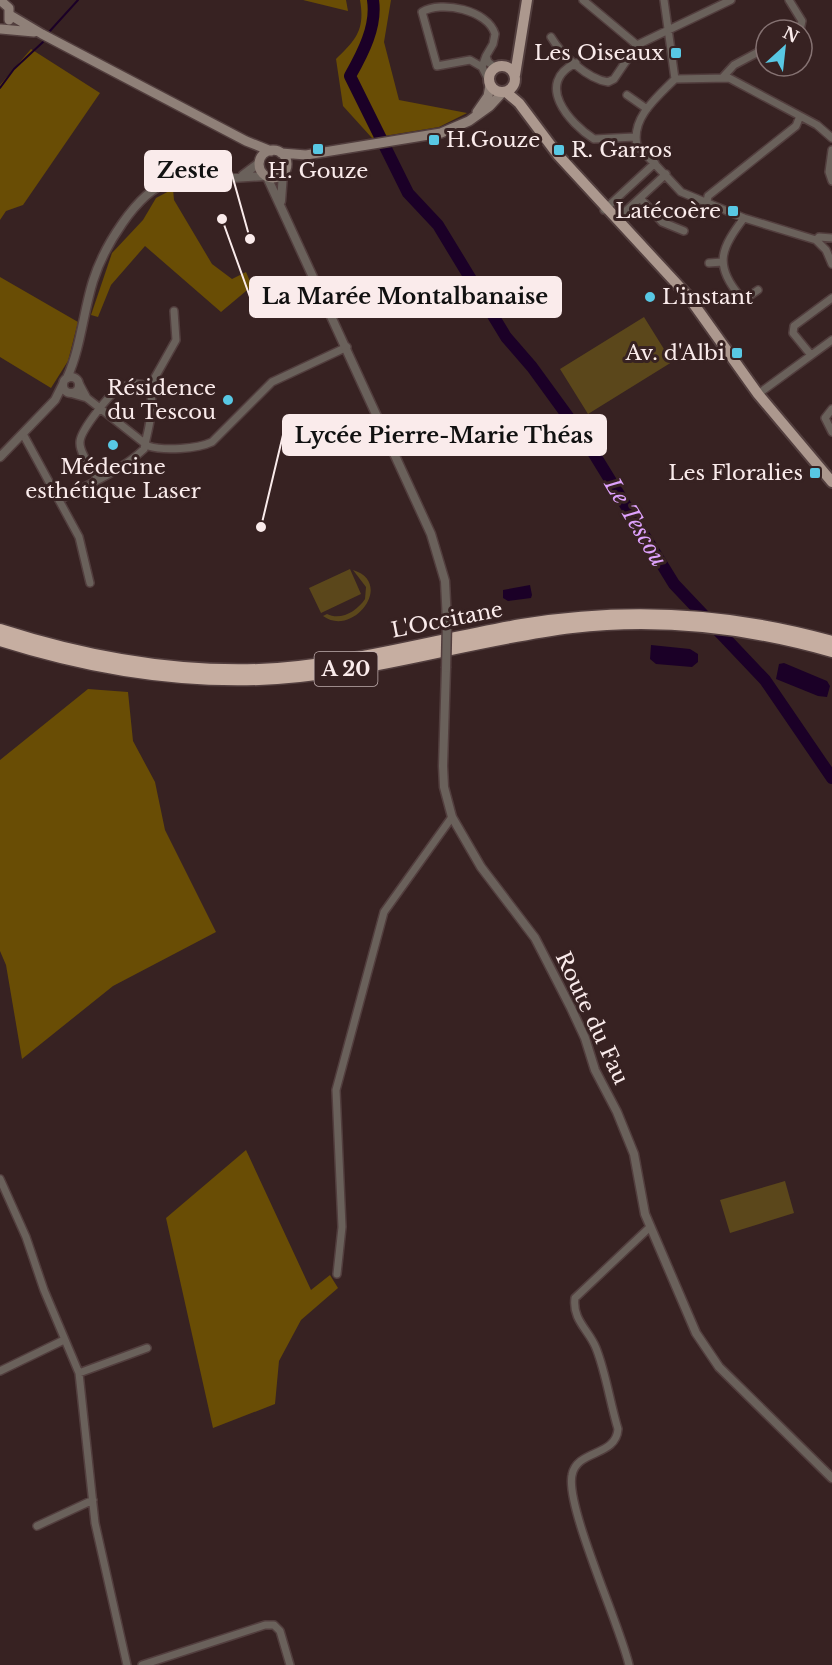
<svg xmlns="http://www.w3.org/2000/svg" width="832" height="1665" font-family="'Libre Baskerville',serif">
	<rect width="100%" height="100%" fill="#372222"/>
	<!-- green -->
	<path fill="#5b471b" d="M644,317L672,362L588,414L560,369Z
		M350,569L361,594L321,613L309,588Z
		M353,570C395,583 353,638 323,616L327,614C341,621 357,611 365,599L366,587Z
		M785,1181L794,1213L730,1233L720,1200Z"/>
	<!-- forest -->
	<path fill="#694d05" d="M303,0H346L348,11Z
		M360,0H391L384,42L399,100L467,113L439,127L372,138L343,106L336,59C357,39 365,29 360,0Z
		M31,49L100,93L23,205L6,211L0,220V85Z
		M173,189L174,200L212,264L232,279L246,272L252,286L221,312L145,246L111,285L98,317L91,315L112,253L143,220L156,198Z
		M0,277L78,322L68,361L51,388L0,357Z
		M88,689L128,692L133,741L155,782L165,830L216,932L113,986L22,1059L6,965L0,951V760Z
		M246,1150L311,1290L330,1275L338,1288L301,1320L279,1361L275,1404L213,1428L166,1218Z"/>
	<!-- water -->
	<path fill="#1b0027" d="M530,585L532,595L531,598L508,601L503,598V590Z
		M651,645L690,649L698,654V662L692,667L656,664L650,659Z
		M784,663L827,681L830,686L827,697L818,696L776,679L779,664Z"/>
	<g fill="none" stroke-linecap="round" stroke-linejoin="round">
		<!-- stream -->
		<path stroke="#1b0027" stroke-width="2" d="M49,32L78,0
			M0,88L14,69L43,42"/>
		<!-- river -->
		<path stroke="#1b0027" stroke-width="12" d="M373,0C377,26 363,53 350,76L408,193L438,225L506,337L532,367L588,444L674,584L765,680L832,778"/>
		<defs>
			<path id="minor" d="M583,0L637,45L731,0
				M664,0L675,79C657,97 631,118 637,145L681,192L744,218L816,240L826,250L832,264
				M789,0L802,21L800,30
				M551,37C561,54 587,79 608,82L614,79L637,45
				M576,63C534,83 569,123 594,139L635,137
				M482,67L470,60L437,66L422,12C441,0 488,10 495,34L493,44L486,56
				M723,77L734,65L766,48
				M675,79L729,78L817,125L832,138
				M489,81L482,67L486,56L488,62L496,68
				M627,95L647,109
				M832,150L829,172L832,181
				M640,198L662,222L684,231
				M707,202L708,196L796,126L800,116
				M604,210L655,163
				M744,218C722,247 713,264 739,295L748,297L758,290
				M616,220L666,174
				M816,240L819,237L832,238
				M709,263L722,262
				M811,355L793,333L794,326L832,298
				M80,385L87,398
				M149,388L176,340L174,311
				M73,394L87,398L148,446C164,451 197,449 212,442L272,382L347,347
				M758,394L832,340
				M832,409L825,418L832,432
				M23,434L79,537L90,583
				M59,500C87,485 121,471 144,449C147,434 154,411 151,395C148,377 122,384 113,393C105,401 80,431 80,442C79,453 92,469 98,479
				M0,1179L26,1237L44,1290L79,1373L95,1523L127,1665
				M337,1274L342,1227L336,1090L384,912L452,817
				M0,1371L64,1340
				M79,1373L147,1348
				M37,1526L93,1500
				M142,1665L265,1625H274L280,1631L290,1665
				M629,1665C620,1625 565,1506 572,1475C577,1449 616,1457 618,1429C610,1403 606,1373 596,1348C589,1330 572,1320 575,1298L650,1227"/>
			<path id="tertiary" d="M243,175L259,163
				M267,177L431,534L445,581L447,622
				M281,201L283,174
				M63 385a8 8 0 1 1 16 0a8 8 0 1 1-16 0Z
				M67,378C81,347 83,313 93,281C103,249 136,192 169,182L265,176
				M0,457L55,400L63,384
				M446,668L443,766L444,787L452,817L481,867L535,938L571,1008L585,1038L595,1070L617,1112L634,1154L645,1214L696,1333L719,1367L832,1478"/>
			<path id="secondary" d="M0,0L9,8V20
				M10,15L42,34L246,141L271,151
				M1,29L34,32
				M477,112L488,96L490,85
				M259 164a14 14 0 1 1 28 0a14 14 0 1 1-28 0Z
				M281,153L306,155L441,133L469,121L490,106L502,93"/>
			<path id="primary" d="M489 79a13 13 0 1 1 26 0a13 13 0 1 1-26 0Z
				M515,75L527,0
				M506,92L519,103L558,155L688,296L758,394L832,482"/>
			<path id="motorway" d="M0,630C84,657 169,673 259,670C348,666 435,640 522,625C627,608 729,613 832,642
				M0,640C85,667 169,682 259,679C365,675 467,640 572,627C659,617 748,627 832,651"/>
		</defs>
		<!-- minor casing -->
		<use href="#minor" stroke="#523e3e" stroke-width="10"/>
		<!-- tertiary casing -->
		<use href="#tertiary" stroke="#523e3e" stroke-width="11"/>
		<!-- secondary casing -->
		<use href="#secondary" stroke="#523e3e" stroke-width="12"/>
		<!-- primary casing -->
		<use href="#primary" stroke="#523e3e" stroke-width="14"/>
		<!-- motorway casing -->
		<use href="#motorway" stroke="#523e3e" stroke-width="15"/>
		<!-- minor -->
		<use href="#minor" stroke="#6a615b" stroke-width="7"/>
		<!-- tertiary -->
		<use href="#tertiary" stroke="#6a615b" stroke-width="8"/>
		<!-- secondary -->
		<use href="#secondary" stroke="#8f8078" stroke-width="9"/>
		<!-- primary -->
		<use href="#primary" stroke="#ac988e" stroke-width="10"/>
		<!-- motorway -->
		<use href="#motorway" stroke="#c6aea1" stroke-width="12"/>
		<defs>
			<path id="tertiary-bridge" d="M446,668L447,622"/>
		</defs>
		<!-- tertiary-bridge casing -->
		<use href="#tertiary-bridge" stroke="#523e3e" stroke-width="11" stroke-linecap="butt"/>
		<!-- tertiary-bridge -->
		<use href="#tertiary-bridge" stroke="#6a615b" stroke-width="8"/>
	</g>
	<!-- markers -->
	<g fill="#58c8e4" stroke="#372222" stroke-width="2">
		<rect x="670" y="47" width="12" height="12" rx="3"/>
		<rect x="428" y="134" width="12" height="12" rx="3"/>
		<rect x="312" y="143" width="12" height="12" rx="3"/>
		<rect x="553" y="144" width="12" height="12" rx="3"/>
		<rect x="727" y="205" width="12" height="12" rx="3"/>
		<circle cx="650" cy="297" r="6"/>
		<rect x="731" y="347" width="12" height="12" rx="3"/>
		<circle cx="228" cy="400" r="6"/>
		<circle cx="113" cy="445" r="6"/>
		<rect x="809" y="467" width="12" height="12" rx="3"/>
	</g>
	<g text-anchor="middle" stroke-width="6" stroke-linejoin="round" paint-order="stroke">
		<!-- shield labels -->
		<rect fill="#372222" stroke="#c0afaf" stroke-width="1.5" x="314.5" y="652" width="63" height="34" rx="4.5"/>
		<g font-size="20" font-weight="bold" fill="#faebeb">
			<text x="346" y="676">A 20</text>
		</g>
		<!-- poi labels -->
		<g font-size="21" fill="#faebeb" stroke="#372222" text-anchor="end">
			<text x="664" y="60">Les Oiseaux</text>
			<text x="446" y="147" text-anchor="start">H.Gouze</text>
			<text x="571" y="157" text-anchor="start">R. Garros</text>
			<text x="318" y="178" text-anchor="middle">H. Gouze</text>
			<text x="721" y="218">Latécoère</text>
			<text x="662" y="304" text-anchor="start">L'instant</text>
			<text x="725" y="360">Av. d'Albi</text>
			<text x="216" y="395">Résidence<tspan x="216" dy="24">du Tescou</tspan></text>
			<text x="113" y="474" text-anchor="middle">Médecine<tspan x="113" dy="24">esthétique Laser</tspan></text>
			<text x="803" y="480">Les Floralies</text>
		</g>
		<!-- street labels -->
		<g font-size="21" fill="#faebeb" stroke="#372222">
			<text transform="translate(447 620) rotate(-11)" y="7">L'Occitane</text>
			<text transform="translate(592 1018) rotate(65)" y="7">Route du Fau</text>
		</g>
		<!-- water labels -->
		<g font-size="22" font-style="italic" fill="#dfa2fd" stroke="#372222">
			<text transform="translate(636 522) rotate(59)" y="8">Le Tescou</text>
		</g>
	</g>
	<!-- callouts -->
	<path fill="none" stroke="#faebeb" stroke-width="2" d="M250 239L231 171M222 219L250 297M261 527L283 435"/>
	<g fill="#faebeb" stroke="#372222" stroke-width="2">
		<circle cx="250" cy="239" r="6"/>
		<circle cx="222" cy="219" r="6"/>
		<circle cx="261" cy="527" r="6"/>
	</g>
	<g fill="#faebeb" stroke="#faebeb" stroke-width="2">
		<rect x="145" y="151" width="86" height="40" rx="6"/>
		<rect x="250" y="277" width="311" height="40" rx="6"/>
		<rect x="283" y="415" width="323" height="40" rx="6"/>
	</g>
	<g font-size="22" text-anchor="middle" font-weight="bold" fill="#111">
		<text x="188" y="178">Zeste</text>
		<text x="405" y="304">La Marée Montalbanaise</text>
		<text x="444" y="443">Lycée Pierre-Marie Théas</text>
	</g>
	<!-- north arrow -->
	<g transform="translate(784 48) rotate(27)"><circle r="28" fill="#372222" stroke="#857272" stroke-width="1.5"/>
	<path d="M0-4.5L10 22L0 15L-10 22Z" fill="#58c8e4"/>
	<text y="-9" font-size="16" font-weight="bold" text-anchor="middle" fill="#faebeb">N</text>
	</g>
</svg>
